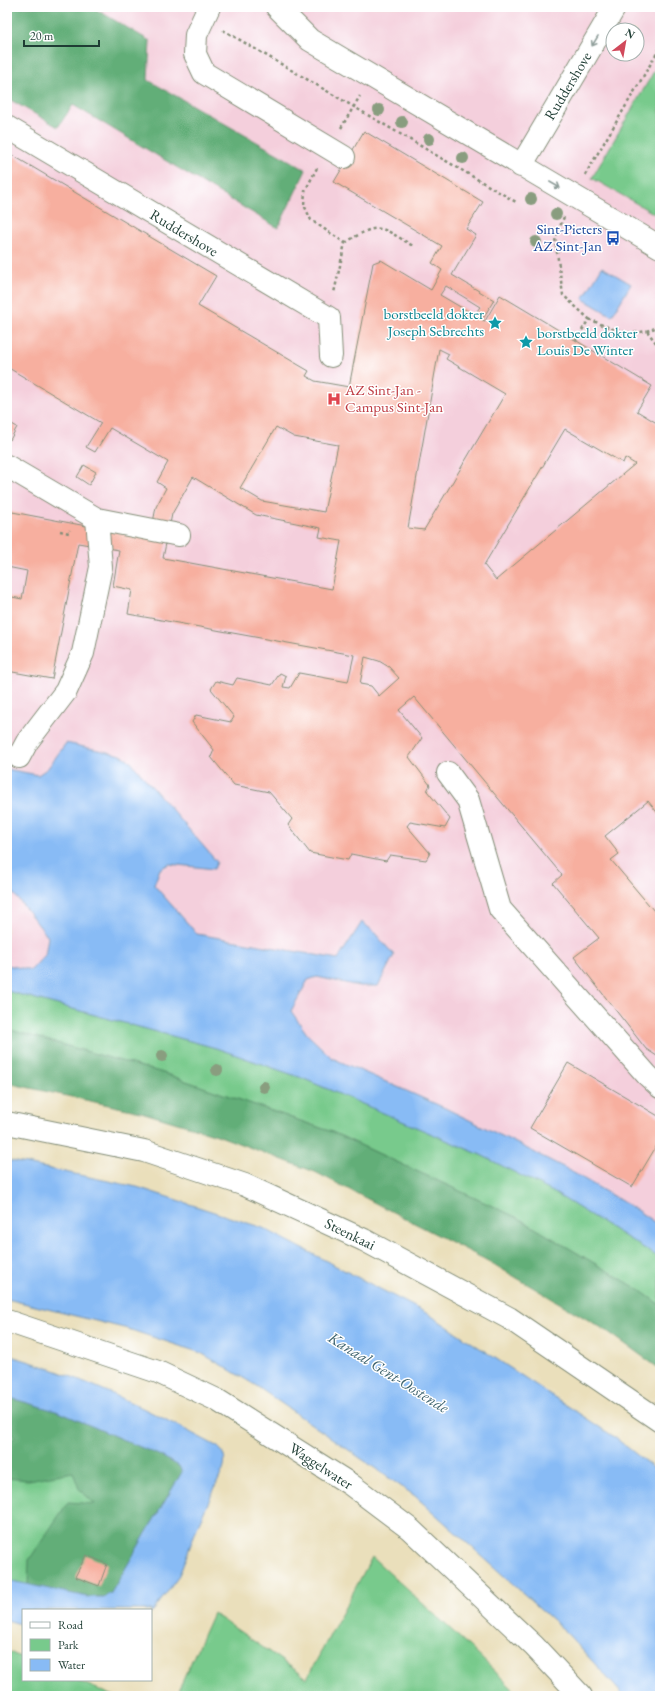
<svg xmlns="http://www.w3.org/2000/svg" width="667" height="1703" font-family="'EB Garamond',serif">
	<rect width="100%" height="100%" fill="#fff"/>
	<filter id="ink" filterUnits="userSpaceOnUse"><feTurbulence type="fractalNoise" baseFrequency=".025" numOctaves="2"/><feDisplacementMap in="SourceGraphic" scale="8" xChannelSelector="R" yChannelSelector="G"/><feConvolveMatrix kernelMatrix="1 2 1 2 8 2 1 2 1" color-interpolation-filters="sRGB"/></filter>
	<filter id="wash" filterUnits="userSpaceOnUse"><feTurbulence type="fractalNoise" baseFrequency=".012" numOctaves="4" result="noise"/><feDisplacementMap in="SourceGraphic" scale="16" xChannelSelector="R" yChannelSelector="G"/><feGaussianBlur stdDeviation="0.9" result="paint"/><feColorMatrix in="noise" values="0 0 0 0 0 0 0 0 0 0 0 0 0 0 0 0 0 1.4 0 .05"/><feComposite in="paint" operator="in"/></filter>
	<g filter="url(#wash)">
		<rect width="100%" height="100%" fill="#eadfbb"/>
		<!-- built -->
		<path fill="#f4cfdc" fill-rule="evenodd" d="M7,7H660V1226L635,1209L567,1169L510,1140L445,1108L332,1058L307,1034L290,1011L308,979L317,977L359,986L362,922L338,959L197,934L154,885L160,869L169,864L214,869L129,760L121,755L66,744L48,768L38,775L7,769ZM613,30H637V54H613Z
			M7,885L48,937L45,955L31,970L7,965Z"/>
		<!-- green -->
		<path fill="#78ca8c" stroke="#4c8460" d="M660,61V217L592,178Z
			M7,991L216,1048L302,1078L481,1155L553,1192L660,1258V1305L638,1289L518,1218L332,1132L163,1073L7,1029Z
			M7,1397L118,1439L88,1597L7,1581Z
			M372,1557L470,1647L520,1696H176L213,1613L307,1678Z
			M7,1651L23,1658V1680H76L114,1696H7Z"/>
		<!-- forest -->
		<path fill="#62ae78" stroke="#407656" d="M7,7H92L150,41L148,80L306,170L278,228L73,105L58,127L7,98Z
			M7,1029L163,1073L332,1132L518,1218L638,1289L660,1305V1369L607,1331L488,1261L315,1172L217,1135L141,1112L7,1083Z
			M7,1397L59,1412L161,1456L179,1466L182,1472L111,1593L104,1597H88L28,1585L29,1560L68,1502L95,1504L79,1489L73,1472L28,1480L7,1478V1446L15,1437L7,1424Z"/>
		<!-- water -->
		<path fill="#88bbf5" stroke="#547c94" d="M602,267L631,284L612,316L583,299Z
			M66,743L121,755L129,760L217,862L214,869L169,864L160,869L154,885L197,934L338,959L362,922L373,931L394,955L378,986H359L317,977L308,980L291,1011L307,1034L332,1058L445,1108L510,1140L567,1169L635,1209L660,1226V1258L553,1192L481,1155L302,1078L216,1048L7,991V965L31,970L45,955L48,937L7,885V769L38,775L48,768Z
			M7,1160L137,1187L263,1228L430,1315L613,1436L660,1473V1696H624L564,1630L415,1496L255,1385L201,1353L128,1329L7,1299Z
			M7,1355C80,1375 151,1411 218,1447C226,1454 226,1463 222,1472L198,1525L179,1576L151,1614V1610H23V1625L7,1620V1580L88,1597H104L111,1593L182,1472L179,1466L161,1456L59,1412L7,1397Z"/>
		<g id="blocks">
			<!-- building -->
			<path fill="#f7af9f" fill-rule="evenodd" d="M364,131L483,202L466,229L476,235L452,275L494,300L482,320L485,321L500,295L652,386L637,411L660,425V816L648,801L605,836L619,854L611,860L660,918V1058L646,1049L574,957L599,938L553,883L562,875L414,697L399,710L422,738L409,757L430,785L427,791L450,819L445,828L410,822L407,826L430,853L426,860L390,855L386,861L351,854L348,860L310,853L288,825L292,819L269,792L234,785L211,757L214,750L192,722L196,715L231,722L234,717L211,689L216,681L233,685L237,678L272,685L280,673L286,676L283,687L290,688L299,673L348,682L354,655L128,614L132,590L113,586L119,550L78,543L52,679L7,671V596L22,599L27,571L7,567V511L150,538L156,507L166,488L157,482L168,462L110,428L95,452L86,447L101,423L7,367V152L216,276L198,306L309,371L306,376L315,381L349,387L373,263L381,260L431,290L442,270L432,263L442,246L334,182ZM446,286L480,307L474,315L440,295ZM439,349L449,354L446,359L505,394L424,530L408,528ZM276,427L294,437L338,445L324,512L262,501L240,488ZM565,429L623,463L625,458L635,464L496,580L484,565ZM193,477L256,515L321,528L319,537L341,541L332,589L163,558L172,514ZM365,657L379,661L389,667L399,678L379,696L371,686L360,684Z
				M7,421L17,427L10,440L7,438Z
				M84,465L96,472L89,485L77,477Z
				M568,1063L660,1117V1140L632,1187L530,1128Z
				M86,1555L107,1564L99,1586L75,1577Z"/>
		</g>
	</g>
	<g filter="url(#ink)">
		<use href="#blocks" fill-opacity="0" stroke="#848e78" stroke-width="1"/>
		<g fill="none" stroke-linecap="round" stroke-linejoin="round">
			<defs>
				<path id="minor" d="M209,7L196,35L195,54L204,73L344,157
					M277,7L310,40L660,247
					M7,127L329,318L331,356
					M521,166L615,7
					M7,466L97,519L179,535
					M19,757L27,742L66,691L83,653L101,567L97,519
					M448,773L468,800L500,909L647,1075L660,1087
					M7,1123L144,1151L245,1185L364,1240L509,1318L660,1421
					M7,1321L158,1372L217,1400L350,1484L410,1529L534,1646L581,1696"/>
			</defs>
			<!-- minor casing -->
			<use href="#minor" stroke="#848e78" stroke-width="24"/>
			<!-- path -->
			<path stroke="#848e78" stroke-width="2.5" stroke-dasharray="3 3" stroke-linecap="butt" d="M223,30L516,202
				M341,128L360,96
				M317,168L305,191L304,205L311,220L345,243L334,293
				M585,175L660,48
				M564,217L555,238L563,295L589,319L576,340
				M345,243C379,221 380,226 413,246
				M589,319C616,331 631,339 660,326
				M647,331L660,348
				M60,531L69,533L70,530"/>
			<!-- minor -->
			<use href="#minor" stroke="#fff" stroke-width="22"/>
		</g>
		<!-- trees -->
		<g fill="#899d7f">
			<circle cx="379" cy="110" r="6"/>
			<circle cx="402" cy="122" r="6"/>
			<circle cx="429" cy="139" r="6"/>
			<circle cx="463" cy="158" r="6"/>
			<circle cx="531" cy="199" r="6"/>
			<circle cx="556" cy="214" r="6"/>
			<circle cx="536" cy="242" r="6"/>
			<circle cx="162" cy="1056" r="6"/>
			<circle cx="217" cy="1070" r="6"/>
			<circle cx="264" cy="1087" r="6"/>
		</g>
		<!-- one-way arrows -->
		<defs><path id="oneway-shaft" d="M-6 0H5M1.5-3L5.5 0L1.5 3" fill="none" stroke-width="1.6" stroke-linecap="round" stroke-linejoin="round"/></defs>
		<g stroke="#8f9e9a">
			<use href="#oneway-shaft" transform="translate(595 41) rotate(121)"/>
			<use href="#oneway-shaft" transform="translate(555 185) rotate(30)"/>
		</g>
	</g>
	<!-- icons -->
	<defs>
		<symbol id="bus-bare" viewBox="-9 -9 18 18"><path d="M-5-6H5V4H4V6H2V4H-2V6H-4V4H-5ZM-3.5-4V0h7V-4ZM-3.5 1.2v1.5H-2V1.2ZM2 1.2v1.5H3.5V1.2Z" fill="#1a4fb4" stroke="#fff" stroke-width="2.5" paint-order="stroke"/></symbol>
		<symbol id="sight-bare" viewBox="-9 -9 18 18"><path d="M0-6L1.8-2.2L6-1.7L2.9 1.2L3.7 5.4L0 3.3L-3.7 5.4L-2.9 1.2L-6-1.7L-1.8-2.2Z" fill="#0f9aa8" stroke="#fff" stroke-width="2.5" paint-order="stroke"/></symbol>
		<symbol id="hospital-bare" viewBox="-9 -9 18 18"><path d="M-5-5h3v3.5h4V-5h3V5h-3V1.5h-4V5h-3Z" fill="#e0444e" stroke="#fff" stroke-width="2.5" paint-order="stroke"/></symbol>
	</defs>
	<g fill-rule="evenodd">
		<use href="#bus-bare" x="603" y="228" width="20" height="20"/>
		<use href="#sight-bare" x="485" y="313" width="20" height="20"/>
		<use href="#sight-bare" x="516" y="332" width="20" height="20"/>
		<use href="#hospital-bare" x="324" y="389" width="20" height="20"/>
	</g>
	<g text-anchor="middle" stroke-width="3" stroke-linejoin="round" paint-order="stroke">
		<!-- street labels -->
		<g font-size="15" fill="#1f3d34" stroke="#fff">
			<text transform="translate(568 86) rotate(-59)" y="5">Ruddershove</text>
			<text transform="translate(184 233) rotate(31)" y="5">Ruddershove</text>
			<text transform="translate(350 1234) rotate(26)" y="5">Steenkaai</text>
			<text transform="translate(321 1466) rotate(33)" y="5">Waggelwater</text>
		</g>
		<!-- transit labels -->
		<g font-size="15" fill="#164399" stroke="#fff" text-anchor="end">
			<text x="602" y="234">Sint-Pieters<tspan x="602" dy="17">AZ Sint-Jan</tspan></text>
		</g>
		<!-- culture labels -->
		<g font-size="15" fill="#0d838f" stroke="#fff" text-anchor="end">
			<text x="484" y="319">borstbeeld dokter<tspan x="484" dy="17">Joseph Sebrechts</tspan></text>
			<text x="537" y="338" text-anchor="start">borstbeeld dokter<tspan x="537" dy="17">Louis De Winter</tspan></text>
		</g>
		<!-- health labels -->
		<g font-size="15" fill="#be3a42" stroke="#fff" text-anchor="start">
			<text x="345" y="395">AZ Sint-Jan -<tspan x="345" dy="17">Campus Sint-Jan</tspan></text>
		</g>
		<!-- water labels -->
		<g font-size="16" font-style="italic" fill="#3e636e" stroke="#fff">
			<text transform="translate(389 1372) rotate(32)" y="6">Kanaal Gent-Oostende</text>
		</g>
	</g>
	<!-- margin -->
	<rect width="667" height="1703" fill="none" stroke="#fff" stroke-width="24"/>
	<!-- legend -->
	<rect x="22" y="1609" width="130" height="72" fill="#ffffff" stroke="#a5b1ae"/>
	<rect x="30" y="1622" width="20" height="6" fill="#ffffff" stroke="#a5b1ae"/>
	<text x="58" y="1629" font-size="12" fill="#1f3d34">Road</text>
	<rect x="30" y="1639" width="20" height="12" fill="#78ca8c" stroke="#a5b1ae"/>
	<text x="58" y="1649" font-size="12" fill="#1f3d34">Park</text>
	<rect x="30" y="1659" width="20" height="12" fill="#88bbf5" stroke="#a5b1ae"/>
	<text x="58" y="1669" font-size="12" fill="#1f3d34">Water</text>
	<!-- north arrow -->
	<g transform="translate(625 42) rotate(31)"><circle r="19" fill="#ffffff" stroke="#a5b1ae"/>
	<path d="M0-3L7 15L0 10L-7 15Z" fill="#d1495b"/>
	<text y="-6" font-size="11" font-weight="bold" text-anchor="middle" fill="#1f3d34">N</text>
	</g>
	<!-- scale -->
	<path d="M24 40v6h75v-6" fill="none" stroke="#1f3d34" stroke-width="2"/>
	<text x="30" y="40" font-size="12" fill="#1f3d34" stroke="#ffffff" stroke-width="3" paint-order="stroke">20 m</text>
</svg>
